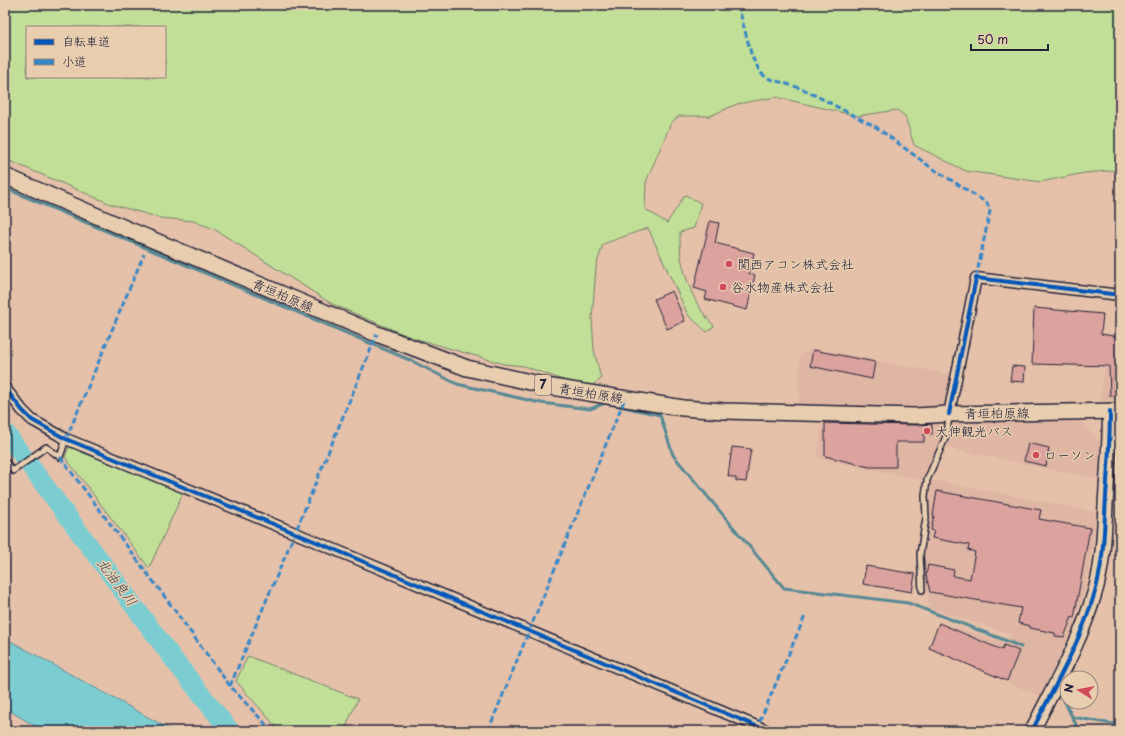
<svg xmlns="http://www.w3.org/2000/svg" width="1125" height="736" font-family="'Playpen Sans','Klee One',sans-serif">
	<rect width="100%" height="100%" fill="#e6c1aa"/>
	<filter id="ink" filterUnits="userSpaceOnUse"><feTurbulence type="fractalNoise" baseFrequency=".025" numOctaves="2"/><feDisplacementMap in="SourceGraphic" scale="8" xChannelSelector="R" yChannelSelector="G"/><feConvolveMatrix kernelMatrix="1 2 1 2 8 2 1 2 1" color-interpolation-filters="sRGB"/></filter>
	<g filter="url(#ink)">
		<!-- built -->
		<path fill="#dfb5a4" d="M1110,334L1120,336V401H1100Z
			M812,348L953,375L947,406H868L801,408L799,400L800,356Z
			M1077,419L1100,442L1099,479L946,448L953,420Z
			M823,420L945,421L939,442L922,480L817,458Z
			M932,480L1096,512L1094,534L1085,589L1075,623L1040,696L928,649L939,622L1006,643L1011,634L929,608L922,554L930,512L929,493Z"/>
		<!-- green -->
		<path fill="#c1df97" stroke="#728069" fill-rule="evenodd" d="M5,5H1120V170L1084,173L1041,182L966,171L914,145L905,116L897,110L857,116L776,97L737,104L710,116H679L671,123L646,182L645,209L667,223L685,195L701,203L694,228L680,232C680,241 680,249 681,257C686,283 696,308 714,326L707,332L688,315L648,228L603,244L596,267L592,319L594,350L601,379L593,385L574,384L524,366L504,364L410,337L332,304L214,229L193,221L160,218L111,204L5,159ZM27,27H165V77H27Z
			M70,445L183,493L149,568L65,457Z
			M248,656L358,699L344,731H282L277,728L236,681Z"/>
		<!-- water -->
		<path fill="#7bcdd1" stroke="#578995" d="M5,638L173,731H43L5,708Z"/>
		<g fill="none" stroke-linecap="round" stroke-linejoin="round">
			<!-- stream -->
			<path stroke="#578995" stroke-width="3" d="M5,188L412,361L457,384L541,403L590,409L605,403L660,415L673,455L784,588L908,603L1007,641L1021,647
				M1062,696L1079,731
				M1072,717L1120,725"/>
			<!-- river -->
			<path stroke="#7bcdd1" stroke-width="19" d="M5,432L174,660L230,731"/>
		</g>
		<!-- building -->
		<path fill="#dca39e" stroke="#22223b" d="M710,221L719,223L715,243L754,253L749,274L755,275L747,310L705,299L707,292L694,288Z
			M672,291L685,321L667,329L654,299Z
			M1034,308L1103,314L1101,334L1120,337V396H1110L1109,366L1032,364Z
			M813,350L875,362L872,379L810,366Z
			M1012,366L1025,367L1024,382L1010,381Z
			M825,423L916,425L932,424V434H924V442H896V467H869L825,456Z
			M1028,443L1049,448L1046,466L1024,461Z
			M732,447L751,449L746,482L736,481V478L728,476Z
			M937,491L1041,510L1039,519L1090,528L1074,618L1072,617L1064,637L1055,636V633L1030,628V626L1018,623L1021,608L930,592L926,575L928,565L954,570L953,576L970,579L975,552L968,550L969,545L932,538L934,531L931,530L934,515H933Z
			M866,566L915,574L912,592L863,584Z
			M939,623L1002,650L1004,645L1019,651L1007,681L929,648Z"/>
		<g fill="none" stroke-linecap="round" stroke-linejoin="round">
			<defs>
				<path id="lane" d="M5,461L13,471L46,447L60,457L66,439
					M922,590L920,554L926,518L925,496L927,480L947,434L949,415"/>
				<path id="street" d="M5,388L22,410L32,420L66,439L295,533L768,731
					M949,414L976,278L1120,295"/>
				<path id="secondary" d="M1032,731C1054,687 1080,643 1094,595C1104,564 1104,529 1106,496C1108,468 1110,439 1110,411"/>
				<path id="primary" d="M5,176L127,229L377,334L467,368L552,387L683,408L724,411L916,416L949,414L1120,411"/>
			</defs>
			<!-- lane casing -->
			<use href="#lane" stroke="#22223b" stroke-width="8"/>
			<!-- street casing -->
			<use href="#street" stroke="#22223b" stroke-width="13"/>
			<!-- secondary casing -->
			<use href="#secondary" stroke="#22223b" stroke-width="17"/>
			<!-- primary casing -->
			<use href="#primary" stroke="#22223b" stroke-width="18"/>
			<!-- lane -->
			<use href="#lane" stroke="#e8cdaf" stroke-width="5"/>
			<!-- street -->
			<use href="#street" stroke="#e8cdaf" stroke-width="10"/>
			<!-- secondary -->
			<use href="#secondary" stroke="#e8cdaf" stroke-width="14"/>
			<!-- primary -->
			<use href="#primary" stroke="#e8cdaf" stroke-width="15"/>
			<!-- quiet -->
			<path stroke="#3887c6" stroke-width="3" stroke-dasharray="6 3" stroke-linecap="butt" d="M738,5L752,57L761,73L767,78L803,89L876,127L929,166L987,203L990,211L976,278
				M66,439L144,254
				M60,457L162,593L230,686L272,731
				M230,686L295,533L377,334
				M756,730L805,616
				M488,731L625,398"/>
			<defs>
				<path id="cycleway" d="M5,388L22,410L32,420L66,439L295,533L768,731
					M949,414L976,278L1120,295
					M1032,731C1054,687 1080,643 1094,595C1104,564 1104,529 1106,496C1108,468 1110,439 1110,411"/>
			</defs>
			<!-- cycleway casing -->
			<use href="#cycleway" stroke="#e8cdaf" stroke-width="6"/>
			<!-- cycleway -->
			<use href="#cycleway" stroke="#0057b8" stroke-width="4"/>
		</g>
	</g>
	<!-- markers -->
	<g fill="#d1495b" stroke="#e8cdaf" stroke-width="1.5">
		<circle cx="729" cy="264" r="4"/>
		<circle cx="723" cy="287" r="4"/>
		<circle cx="927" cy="431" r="4"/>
		<circle cx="1036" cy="455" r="4"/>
	</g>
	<g text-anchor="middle" stroke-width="3" stroke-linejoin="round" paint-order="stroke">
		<!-- shield labels -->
		<rect fill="#e8cdaf" stroke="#5d555e" stroke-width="1" x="535" y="375" width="16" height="20" rx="3"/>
		<g font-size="12" font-weight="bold" fill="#22223b">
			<text x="543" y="389">7</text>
		</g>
		<!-- poi labels -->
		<g font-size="13" fill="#22223b" stroke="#e8cdaf" text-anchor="start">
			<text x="737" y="269">関西アコン株式会社</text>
			<text x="731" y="292">谷水物産株式会社</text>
			<text x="935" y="436">大伸観光バス</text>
			<text x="1044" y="460">ローソン</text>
		</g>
		<!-- street labels -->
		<g font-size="13" fill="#22223b" stroke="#e8cdaf">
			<text transform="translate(283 295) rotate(23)" y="5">青垣柏原線</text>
			<text transform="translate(591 393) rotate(9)" y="5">青垣柏原線</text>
			<text transform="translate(997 413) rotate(-1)" y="5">青垣柏原線</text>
		</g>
		<!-- water labels -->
		<g font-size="14" font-style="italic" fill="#344459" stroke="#e8cdaf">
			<text transform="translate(117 582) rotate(53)" y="5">北油良川</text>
		</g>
	</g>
	<!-- margin -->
	<rect width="1125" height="736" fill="none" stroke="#e8cdaf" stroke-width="20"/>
	<rect x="10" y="10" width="1105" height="716" fill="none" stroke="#22223b" stroke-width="1.5" filter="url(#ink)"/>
	<!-- legend -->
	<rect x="26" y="26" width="140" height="52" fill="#e8cdaf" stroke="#998981"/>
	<rect x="34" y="39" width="20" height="6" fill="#0057b8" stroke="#998981"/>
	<text x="62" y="46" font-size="12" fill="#22223b">自転車道</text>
	<rect x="34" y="59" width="20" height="6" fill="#3887c6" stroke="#998981"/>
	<text x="62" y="66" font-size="12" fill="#22223b">小道</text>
	<!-- north arrow -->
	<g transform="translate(1079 690) rotate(281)"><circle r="19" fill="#e8cdaf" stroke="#998981"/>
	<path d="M0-3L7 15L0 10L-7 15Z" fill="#d1495b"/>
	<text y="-6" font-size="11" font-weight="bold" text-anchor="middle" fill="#22223b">N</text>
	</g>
	<!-- scale -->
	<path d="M971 44v6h77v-6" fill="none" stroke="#22223b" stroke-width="2"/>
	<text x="977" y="44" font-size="12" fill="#22223b" stroke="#e8cdaf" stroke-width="3" paint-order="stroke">50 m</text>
</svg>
